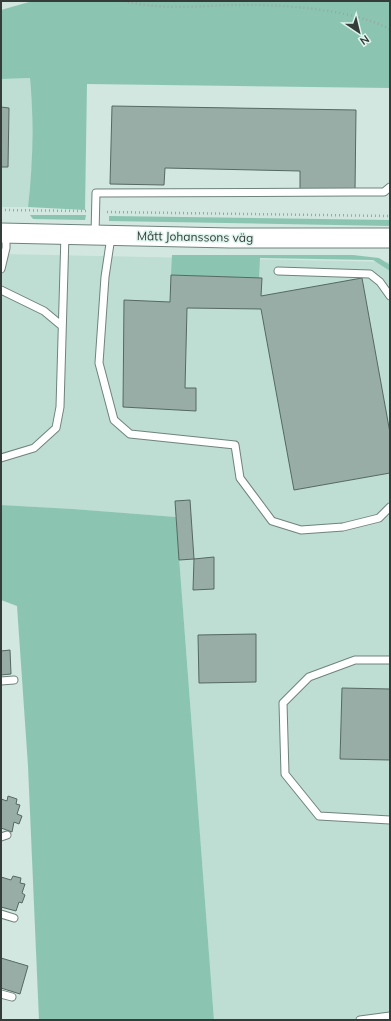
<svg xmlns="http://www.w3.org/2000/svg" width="391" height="1021" font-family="Mulish,sans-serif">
	<rect width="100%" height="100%" fill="#d1e7df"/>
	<!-- built -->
	<path fill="#beddd3" d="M30,78L32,106V167L28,207H1V79Z
		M1,254L390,262V1020H214L176,517L73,509L1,505Z"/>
	<!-- green -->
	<path fill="#8bc5b2" d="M45,1H390V88L87,84L85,210L28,207C33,164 34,122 30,78L1,79V10L29,2Z
		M30,215H86L85,220L33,219Z
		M109,216L390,220V226L109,221Z
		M172,255H353L379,258L390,265V271L373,260L260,258L259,278L171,275Z
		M1,505L73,509L176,517L214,1020H39L28,766L17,606L1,600Z"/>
	<!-- building -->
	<path fill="#98ada6" stroke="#556962" d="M112,106L356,110L355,191L300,190V171L165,168L164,185L110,184Z
		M1,107L9,108L8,167H1Z
		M171,275L262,278L261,296L362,278L390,433V473L294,490L261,309L187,308L185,388H196V411L123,407L124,300L170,302Z
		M190,500L194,559L179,560L175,501Z
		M214,557V589L193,590L194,559Z
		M256,634V682L199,683L198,635Z
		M10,650L11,674L1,675V651Z
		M342,688L390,689V760L340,759Z
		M8,796L17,799L16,804L20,805L17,814L22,816L19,824L14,822L12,832L1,828V799L7,801Z
		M13,876L21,878L20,883L25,884L22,893L25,895L22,903L19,902L16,911L1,907V877L11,880Z
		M1,958L28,966L20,994L1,988Z"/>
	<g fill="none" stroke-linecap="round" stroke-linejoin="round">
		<defs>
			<path id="service" d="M95,234L96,193L354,192H384L390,187
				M111,237L105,277L99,363L114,420L130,434L235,445L240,478L272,521L301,530L343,527L379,518L390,507
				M1,269L6,248V234
				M278,271L370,274L380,282L390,296
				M1,290L44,311L62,326
				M1,458L34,448L56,428L60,407L65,234
				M390,660H355L309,677L283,703L285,774L319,816L390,820
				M1,681L14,680
				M1,837L7,835
				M1,914L14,918
				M1,994L12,997
				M360,1020L390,1016"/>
			<path id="tertiary" d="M1,233L230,238H390"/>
		</defs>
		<!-- service casing -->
		<use href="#service" stroke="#6f837c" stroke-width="9"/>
		<!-- tertiary casing -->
		<use href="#tertiary" stroke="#6f837c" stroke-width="21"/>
		<!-- path -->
		<path stroke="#97a8a2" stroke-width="2.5" stroke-dasharray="1 3" stroke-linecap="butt" d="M1,1H2
			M124,1C159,10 196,6 232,5C279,4 348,8 390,29
			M1,210L86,211
			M107,212L390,216"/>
		<!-- service -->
		<use href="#service" stroke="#fff" stroke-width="7"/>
		<!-- tertiary -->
		<use href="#tertiary" stroke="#fff" stroke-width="19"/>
	</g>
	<g text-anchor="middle" stroke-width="3" stroke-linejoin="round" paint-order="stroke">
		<!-- street labels -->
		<g font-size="12" fill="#343d3a" stroke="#def4ec">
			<text transform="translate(195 237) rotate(1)" y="4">Mått Johanssons väg</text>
		</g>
	</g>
	<!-- border -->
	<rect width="391" height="1021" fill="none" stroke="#343d3a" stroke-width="4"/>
	<!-- north arrow -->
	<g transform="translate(359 32) rotate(145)" stroke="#def4ec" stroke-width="3" paint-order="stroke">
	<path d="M0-3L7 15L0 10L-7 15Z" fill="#343d3a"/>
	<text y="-6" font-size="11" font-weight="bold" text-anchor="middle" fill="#343d3a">N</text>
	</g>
</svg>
